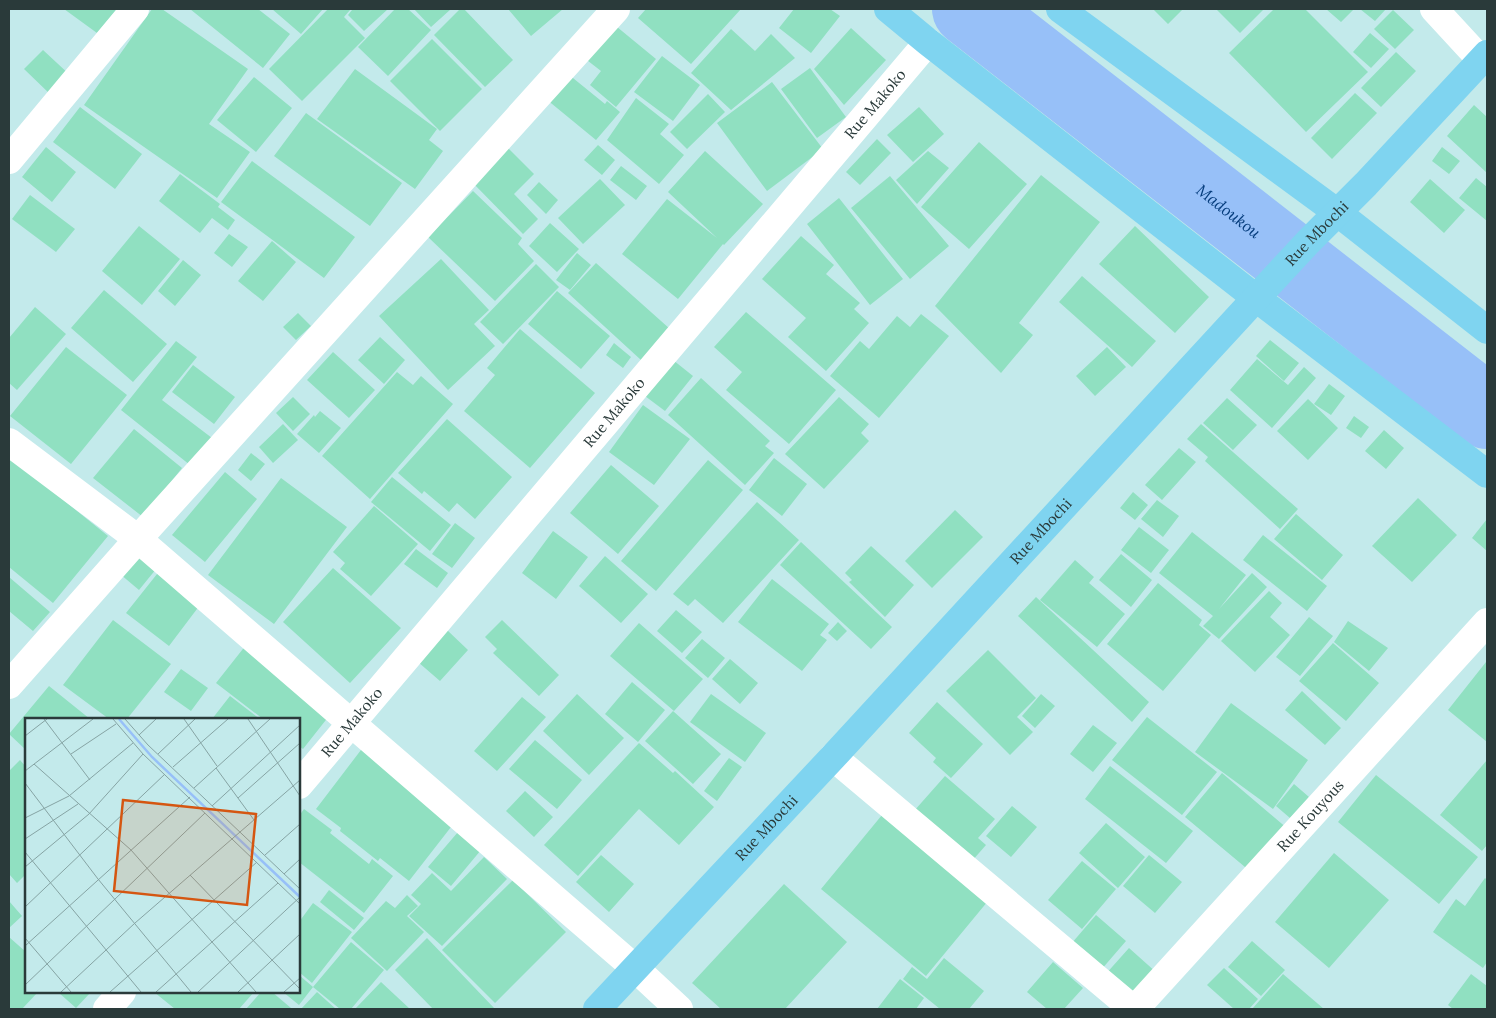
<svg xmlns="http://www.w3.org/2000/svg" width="1496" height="1018" font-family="Lora,serif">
	<rect width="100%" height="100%" fill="#c3eaeb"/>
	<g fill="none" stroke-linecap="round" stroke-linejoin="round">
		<!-- river -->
		<path stroke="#97c0f8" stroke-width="74" id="s1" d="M969,9L1487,412"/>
	</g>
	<!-- building -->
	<path fill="#90e0c1" d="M64,9H117L97,33Z
		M152,9H162L248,69L209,124L250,152L217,198L84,105Z
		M190,9H258L290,34L263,68Z
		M272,9H323L301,34Z
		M328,9H349L350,10L344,17L365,38L302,101L269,69Z
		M350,9H388L364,31L348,15L352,10Z
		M395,9H408L431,30L388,76L358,47Z
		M414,9H451L431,27Z
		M460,9H464L513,60L485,87L434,35Z
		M508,9H563L531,36Z
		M646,9H741L691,64L638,18Z
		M794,9H830L840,16L811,53L779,28Z
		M1153,9H1183L1168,24Z
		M1216,9H1264L1240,33Z
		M1274,9H1305L1368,72L1306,132L1229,53Z
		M1326,9H1354L1341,22Z
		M1360,9H1386L1375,21Z
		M1393,10L1414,30L1395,49L1374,29Z
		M611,22L656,59L616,107L590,85L601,71L583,57Z
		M851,28L886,60L844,105L814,69Z
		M731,29L755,51L771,34L795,58L731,110L691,73Z
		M1370,33L1389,49L1371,68L1353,52Z
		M432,39L482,89L440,131L390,81Z
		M43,50L71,76L52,96L24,69Z
		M1396,52L1416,71L1381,107L1361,88Z
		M662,56L700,85L673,121L634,92Z
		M810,68L846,117L817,138L781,89Z
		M355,69L437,129L429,140L443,151L415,189L317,119Z
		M568,74L605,104L607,101L620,112L596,140L546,99Z
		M254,77L292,108L256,152L217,120Z
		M772,82L823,149L767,191L717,123Z
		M1355,93L1377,113L1332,159L1311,138Z
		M708,94L725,112L687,149L670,132Z
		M636,98L669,124L660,134L684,155L659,184L607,140Z
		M1474,105L1487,117V173L1447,136Z
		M80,107L142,154L115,189L53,142Z
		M919,107L944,134L913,162L887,135Z
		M306,113L402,183L370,226L274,156Z
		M877,139L891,153L860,185L846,172Z
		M979,142L1027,184L969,249L921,207Z
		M505,145L534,174L514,194L538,219L523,234L470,180Z
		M598,145L615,160L602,175L584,160Z
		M46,147L76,172L52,202L22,177Z
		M1442,147L1460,161L1449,174L1432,161Z
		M705,151L763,204L724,245L723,244L678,299L622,254L667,199L717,238L668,192Z
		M928,151L949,168L917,204L896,180Z
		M252,161L355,237L324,278L221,202Z
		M621,166L647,186L636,200L610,180Z
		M180,174L220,204L218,207L235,220L228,230L212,218L200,233L159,201Z
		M1041,175L1100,222L1019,323L1033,335L1001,373L935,306Z
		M890,176L949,246L910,279L851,208Z
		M1476,178L1487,187V221L1459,198Z
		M600,179L625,205L583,244L558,218Z
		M1430,179L1465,210L1444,233L1410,202Z
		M539,182L558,200L546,214L527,195Z
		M473,191L522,238L518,244L534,261L495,301L428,237Z
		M30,195L75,229L56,252L12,219Z
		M839,198L903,279L870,305L807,224Z
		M550,223L579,249L557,272L529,246Z
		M139,226L180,259L142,305L102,271Z
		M1135,226L1209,297L1175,333L1099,264Z
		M229,234L248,247L232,267L214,253Z
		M801,236L834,265L826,274L860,303L854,309L869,323L826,371L788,337L806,318L762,279Z
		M272,241L296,262L263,301L238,281Z
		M577,253L591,265L570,290L556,280Z
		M441,259L489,310L474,324L495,346L448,390L379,316Z
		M183,260L201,275L175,306L158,291Z
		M596,263L670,329L641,360L568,293Z
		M536,264L559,287L503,344L480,322Z
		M1082,276L1156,341L1132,367L1059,302Z
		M104,290L167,344L133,382L71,328Z
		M557,291L610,336L581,369L528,324Z
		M35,307L66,334L17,390L9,383V338Z
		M746,312L836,390L789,444L726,390L742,372L714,347Z
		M298,313L311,326L296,340L283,327Z
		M921,314L949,336L879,418L830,376L860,341L869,349L897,316L910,327Z
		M520,329L595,393L530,468L464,411L495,375L487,368Z
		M380,337L405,360L384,384L358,360Z
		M1270,340L1299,363L1284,381L1256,356Z
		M176,341L197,357L162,400L212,438L190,465L121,410Z
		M614,343L631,357L623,368L606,355Z
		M66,347L127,395L71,464L10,416Z
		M1107,347L1126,367L1095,396L1076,376Z
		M333,352L375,390L349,418L307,380Z
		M1257,359L1288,385L1304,367L1316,378L1272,428L1230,390Z
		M673,360L693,376L665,411L645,396Z
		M193,365L235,397L214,424L172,392Z
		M397,372L413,385L421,376L453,404L370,499L322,456Z
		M701,378L770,441L765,446L774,453L745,485L668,415Z
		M1329,384L1345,396L1331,415L1314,404Z
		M293,397L310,414L293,431L276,413Z
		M839,397L869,424L861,433L869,441L824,489L785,454Z
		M1227,398L1257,425L1233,450L1203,423Z
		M1308,399L1338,428L1308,460L1277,431Z
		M643,405L690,439L654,485L609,452Z
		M320,411L341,428L319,453L297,434L314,415L315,417Z
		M1354,416L1369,427L1361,438L1346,428Z
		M447,419L512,477L475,519L457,503L449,512L424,491L422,494L398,473Z
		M283,424L298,440L273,463L259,447Z
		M1201,424L1298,509L1280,529L1205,461L1208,457L1187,439Z
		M134,429L182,468L143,517L93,478Z
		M1384,430L1404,448L1386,469L1365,451Z
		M1179,448L1196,462L1162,500L1145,485Z
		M251,453L265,464L251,481L238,470Z
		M9,456L108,536L53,603L9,567Z
		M774,458L807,484L782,516L749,490Z
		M708,460L743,490L656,591L621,561Z
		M611,465L659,506L618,554L570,513Z
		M225,472L257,499L205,562L172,535Z
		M392,477L451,525L430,551L371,502Z
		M281,478L347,527L274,624L208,575Z
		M1133,492L1148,505L1135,520L1120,508Z
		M1418,498L1457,535L1412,582L1372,546Z
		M1157,500L1179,516L1163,537L1141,519Z
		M757,502L799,540L723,623L695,599L688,606L673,594Z
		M374,506L418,544L371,596L340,569L345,563L333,552Z
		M955,510L983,537L932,588L905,561Z
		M1296,514L1343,555L1322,580L1274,539Z
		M1487,519V551L1472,538Z
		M455,523L475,538L452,568L432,554Z
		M1139,527L1169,550L1151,573L1121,550Z
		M553,531L588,557L556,599L522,573Z
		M1192,532L1246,575L1219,609L1252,573L1267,587L1219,639L1203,626L1213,616L1159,573Z
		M1263,535L1327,586L1307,611L1243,560Z
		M801,542L892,627L871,649L780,565Z
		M871,546L914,585L885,617L849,582L852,580L845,573Z
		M141,547L161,563L139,590L120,574Z
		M416,549L448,573L437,588L404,564Z
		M1121,554L1152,580L1131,607L1099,580Z
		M605,556L648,594L621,623L579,586Z
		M1075,560L1094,577L1089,583L1125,614L1097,647L1040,600Z
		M333,568L401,628L350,683L283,622Z
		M161,569L203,601L169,646L126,613Z
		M9,577L50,612L33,631L9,611Z
		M772,579L829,624L820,635L827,640L802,671L738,622Z
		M1158,583L1202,620L1199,625L1211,635L1163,691L1107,644Z
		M1269,591L1282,603L1270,617L1290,635L1255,672L1221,641Z
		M1036,597L1149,702L1132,722L1018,616Z
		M676,610L702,632L682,653L657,631Z
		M1309,617L1333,636L1300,676L1276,657Z
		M113,620L171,664L127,719H109L63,685Z
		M502,620L559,675L539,696L493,653L497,649L485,637Z
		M1348,621L1388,648L1369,671L1334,642Z
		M838,622L847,631L837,641L828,633Z
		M639,623L703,679L674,711L610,656Z
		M447,630L468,650L440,681L418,662Z
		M702,639L725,658L708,678L685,658Z
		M1333,643L1379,683L1346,721L1299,681Z
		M246,645L333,711L303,749L299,746V719H263L216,683Z
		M988,650L1036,698L1017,717L1033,732L1010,755L946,691Z
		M730,659L758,683L740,704L712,679Z
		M1486,662L1487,663V742L1448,710Z
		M181,669L208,688L191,711L164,692Z
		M632,682L665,710L638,742L605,714Z
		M49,686L90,719H26V750L9,734Z
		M1302,691L1341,728L1325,745L1285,710Z
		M577,694L624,738L589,775L543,731Z
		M711,694L766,733L745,762L690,722Z
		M1041,694L1055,706L1035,728L1022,716Z
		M230,696L260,719H212Z
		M522,697L546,717L497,771L474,751Z
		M937,702L983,744L951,778L933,762L936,758L909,733Z
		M1231,703L1308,760L1273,809L1195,752Z
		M673,711L721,754L693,784L645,741Z
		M1147,717L1217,772L1182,815L1112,760Z
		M1093,725L1117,743L1093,772L1070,754Z
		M535,740L582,780L557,809L509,769Z
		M639,743L673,773L675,771L714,807L679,845L639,809L578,876L544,845Z
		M364,746L458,818L409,881L380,858L378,861L340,831L341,828L316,809Z
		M729,758L742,767L717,801L704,791Z
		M20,760L26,767V874L17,883L9,874V771Z
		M1487,760V845L1482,851L1440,815Z
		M1110,766L1193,831L1166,863L1085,799Z
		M1222,773L1288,829L1251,872L1185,817Z
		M1376,775L1478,857L1439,904L1338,822Z
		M945,776L995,819L978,838L986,845L972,861L914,811Z
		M1294,784L1309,797L1290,818L1276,806Z
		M525,791L553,817L534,837L506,811Z
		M1012,806L1037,827L1011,857L986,836Z
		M304,809L332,830L330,833L369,864L372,859L393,876L364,913L299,862V816Z
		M882,815L988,901L926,976L821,889Z
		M1106,823L1145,857L1118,888L1079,853Z
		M458,832L481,850L451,886L428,867Z
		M1334,853L1389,900L1329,968L1275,922Z
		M601,855L634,884L609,912L576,882Z
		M1149,855L1182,882L1155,913L1123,886Z
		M484,857L507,879L442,946L409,916L421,904L411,895L432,873L451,891Z
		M1082,861L1116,889L1082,929L1048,900Z
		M1485,878L1487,880V962L1483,968L1433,932L1456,899L1465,906Z
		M513,880L566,932L495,1003L442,950Z
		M784,884L847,942L785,1009H721L692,983Z
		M329,890L364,918L354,930L320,902Z
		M407,895L418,906L407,916L424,932L387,971L351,938L386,901L395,908Z
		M9,901L22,916L9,928Z
		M313,903L352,932L312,983L299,972V922Z
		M1096,915L1126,941L1101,970L1071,944Z
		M9,937L26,952V992H38L22,1009H9Z
		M427,938L495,1009H433L395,970Z
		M1252,941L1285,970L1261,996L1228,967Z
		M351,942L384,970L351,1009H340L313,987Z
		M1129,948L1157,973L1132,1000L1104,976Z
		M944,958L984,991L969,1009H940L903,979L912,967L927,979Z
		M1053,962L1083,988L1064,1009H1047L1027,992Z
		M1224,968L1258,999L1249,1009H1234L1207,985Z
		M1283,974L1324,1009H1252Z
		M1471,974L1487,986V1009H1453L1448,1005Z
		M299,975L313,987L299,1005L283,992H299Z
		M900,979L924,998L916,1009H877Z
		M381,982L410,1009H355Z
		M58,992H91L76,1008Z
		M154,992H254L239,1009H175Z
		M261,992H272L291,1008L289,1009H246Z
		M317,992L336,1009H301Z"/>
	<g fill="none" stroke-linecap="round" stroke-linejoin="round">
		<!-- minor -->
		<g stroke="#fff" stroke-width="28">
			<path d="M1434,9L1481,60"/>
			<path d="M9,160L135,9"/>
			<path d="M9,442L138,539L636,969L679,1009"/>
			<path d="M9,685L138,539L616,9"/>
			<path d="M833,757L1133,1009"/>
			<path id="s2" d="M299,785L928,42"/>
			<path d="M107,1009L122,992"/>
			<path id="s3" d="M1135,1009L1487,622"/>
		</g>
		<!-- major -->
		<g stroke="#7fd4f0" stroke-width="28">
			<path d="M888,9L928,42L1256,298L1487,474"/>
			<path d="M1060,9L1338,213L1487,330"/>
			<path id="s4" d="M597,1009L833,757L1256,298L1308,242L1366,184L1487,54"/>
		</g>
	</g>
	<g text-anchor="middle" stroke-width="4" stroke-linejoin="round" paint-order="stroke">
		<!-- street labels -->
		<g font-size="15" fill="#2a3a3a" stroke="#d0f8f8">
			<text dy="5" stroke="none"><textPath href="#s2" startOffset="892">Rue Makoko</textPath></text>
			<text dy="5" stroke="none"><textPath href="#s4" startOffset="1058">Rue Mbochi</textPath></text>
			<text dy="5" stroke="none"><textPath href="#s2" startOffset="488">Rue Makoko</textPath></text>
			<text dy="5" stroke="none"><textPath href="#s4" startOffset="652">Rue Mbochi</textPath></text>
			<text dy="5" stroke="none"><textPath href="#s2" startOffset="82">Rue Makoko</textPath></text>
			<text dy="5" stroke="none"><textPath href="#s3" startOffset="261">Rue Kouyous</textPath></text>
			<text dy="5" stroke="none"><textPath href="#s4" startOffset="248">Rue Mbochi</textPath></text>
		</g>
		<!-- water labels -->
		<g font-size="16" font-style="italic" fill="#063d7d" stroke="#d0f8f8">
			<text dy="6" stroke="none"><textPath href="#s1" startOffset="329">Madoukou</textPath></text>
		</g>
	</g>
	<!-- overview -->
	<g transform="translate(25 718)">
		<rect width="275" height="275" fill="#c3eaeb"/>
		<path fill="none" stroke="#97c0f8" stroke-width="2.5" d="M94,1L127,39L275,179"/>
		<path fill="none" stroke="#86a4a4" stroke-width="1" d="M19,1L65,62M88,1L118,36L275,186M100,1L123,27L275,171M159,1L192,48M223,1L275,78M114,17L131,1M0,18L22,1M46,36L91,6M133,36L170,1M9,46L106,132L231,274M148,49L203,1M191,50L229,102M0,53L68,1M0,65L73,161L166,274M169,70L245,1M213,80L275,25M187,88L275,7M0,100L44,78L108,25M0,121L53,86M0,134L116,274M240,137L275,106M0,149L64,96L118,36M259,156L275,141M165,157L275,271M0,189L140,56M0,220L46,274M0,228L165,79M0,267L180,95M36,274L110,205L275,62M85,274L232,144M131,274L253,165M173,274L275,179M213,274L275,216M259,274L275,260"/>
		<path fill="#d55611" fill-opacity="0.15" stroke="#d55611" stroke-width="2.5" d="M98,82L231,96L222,187L89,173Z"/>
		<rect width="275" height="275" fill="none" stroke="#2a3a3a" stroke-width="2.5"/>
	</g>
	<!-- border -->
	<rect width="1496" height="1018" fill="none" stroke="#2a3a3a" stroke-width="20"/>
</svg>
